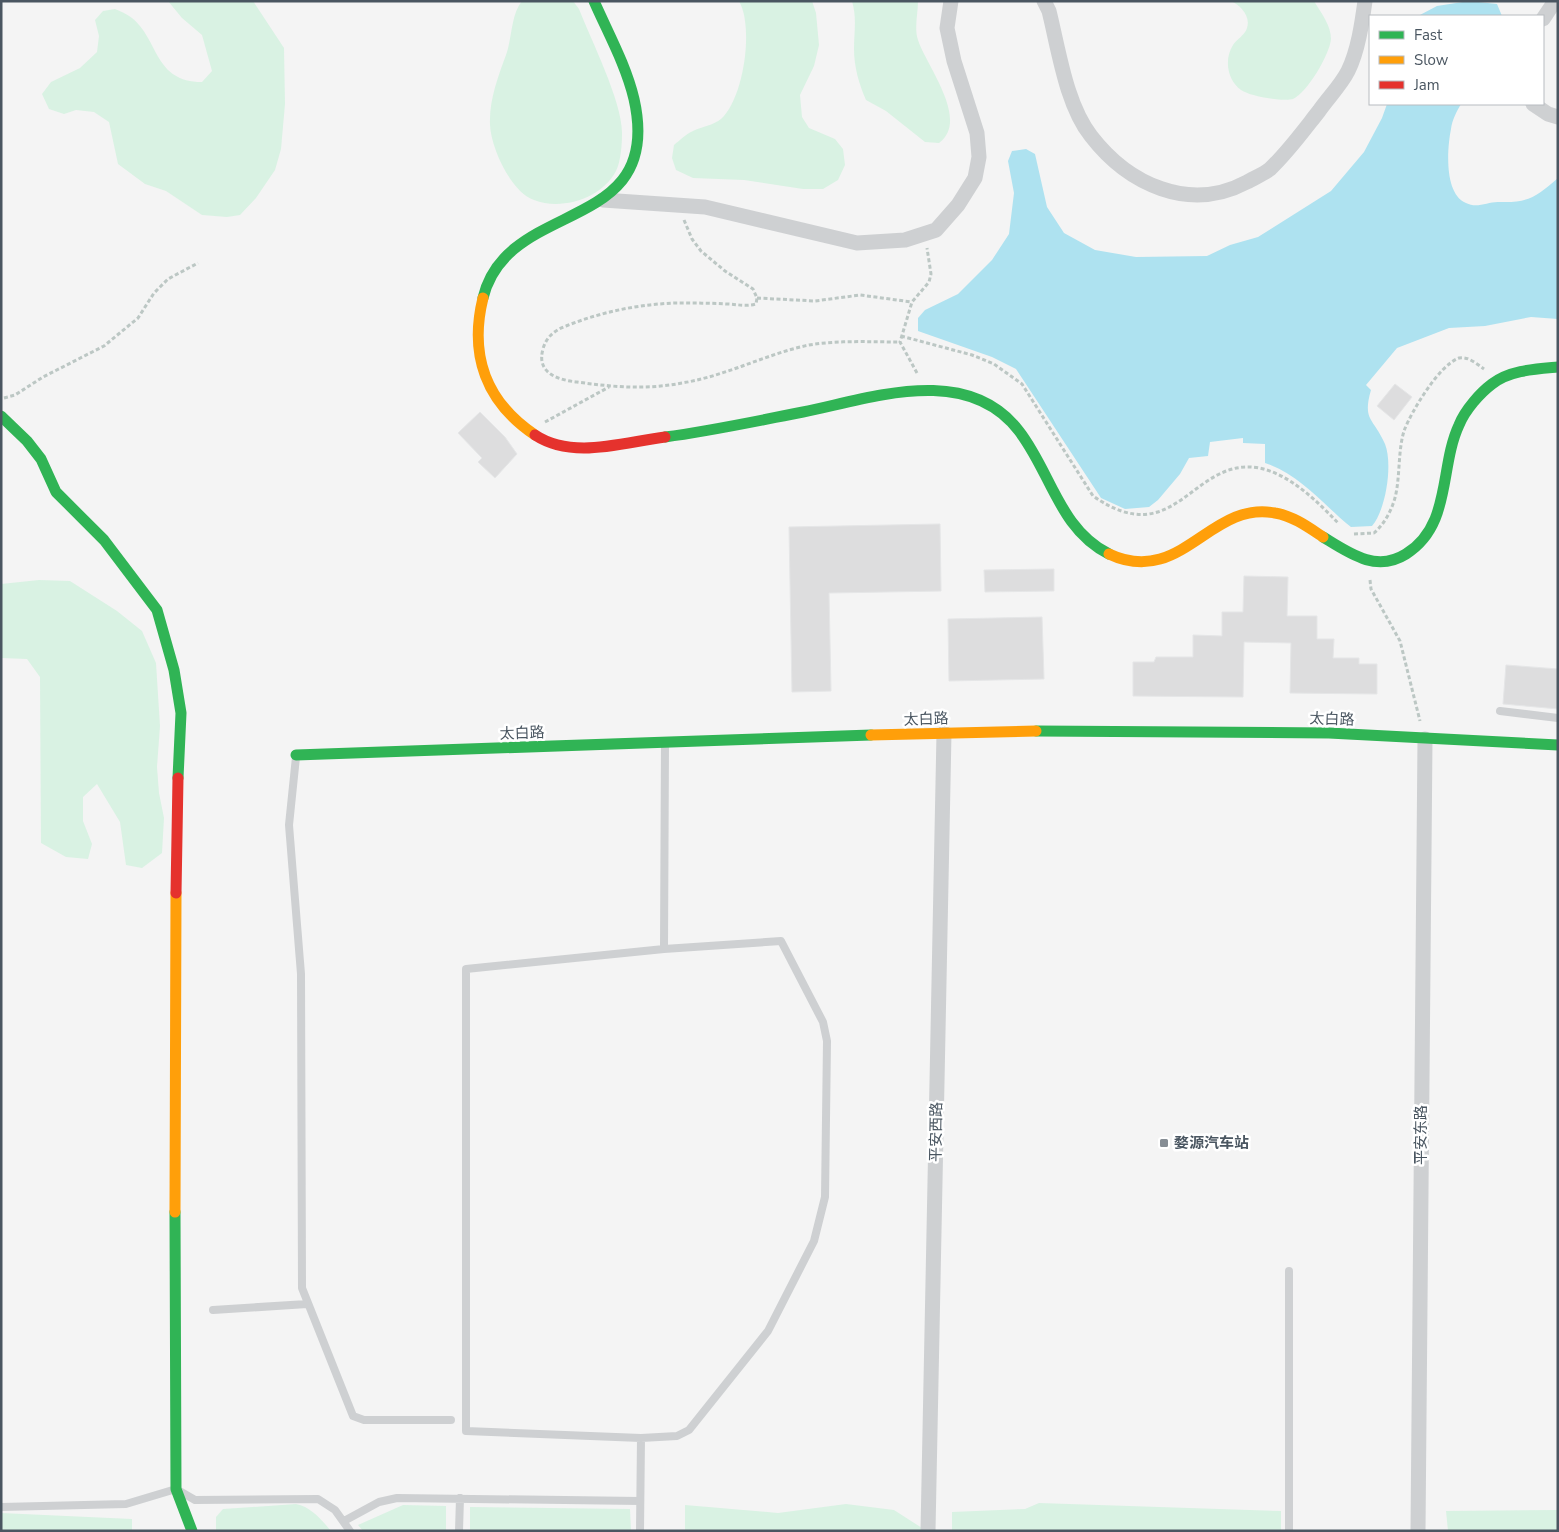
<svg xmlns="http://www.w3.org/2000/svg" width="1559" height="1532" font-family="'Nunito Sans','Noto Sans SC',sans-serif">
	<rect width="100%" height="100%" fill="#f4f4f4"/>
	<!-- green -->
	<path fill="#d9f2e3" d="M168,1H253L284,48L285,104L281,149L275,170L256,198L240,215L227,217L202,215L166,191L145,184L118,164L109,122L94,112L76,110L64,114L49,109L42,94L51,82L80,68L97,52L99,36L95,20L103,11L115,9C120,11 127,14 132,18C159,40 154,82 202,82L212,71L202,35L182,18Z
		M522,1H573L579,9C591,40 623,103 622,134C622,144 621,161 616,171C602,198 562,211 534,200C511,192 491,148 490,125C489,100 498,77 506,55C512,39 511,14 522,1Z
		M739,1H812L816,13L819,45L814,66L800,95L802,117L809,128L835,139L843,149L845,165L838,180L823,189H803L744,180L693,178L676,170L672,158L674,145C680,140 686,134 693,131C701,127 714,125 721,119C744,98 754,27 739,1Z
		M852,1H918C918,14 914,28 918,40C927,67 970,120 939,143L925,142L886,111L866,100C859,84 854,67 854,49C854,32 857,18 852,1Z
		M1231,1H1314C1321,13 1331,25 1331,39C1330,54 1307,93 1293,99C1283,102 1249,96 1241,90C1227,80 1224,59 1233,45C1237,39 1245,35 1247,28C1251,16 1240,5 1231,1Z
		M39,580L70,581L117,611L142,631L156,663L160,726L157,767L159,793L164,818L162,853L142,868L126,865L120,822L97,784L83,797V821L92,844L88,859L66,857L41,843L40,677L27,659L1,658V584Z
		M1039,1503L1281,1511V1531H952V1512L1025,1509Z
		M296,1504C311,1507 321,1519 331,1531H216V1517L223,1509Z
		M846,1504L894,1510L922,1528V1531H685V1505L778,1513Z
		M403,1505L446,1506V1531H363L358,1525Z
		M470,1507L630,1509L631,1531H470Z
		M1558,1510V1531H1448L1446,1511Z
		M1,1513L132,1519V1531H1Z"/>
	<!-- water -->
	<path fill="#aee2f0" d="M1469,1L1497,4L1502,16H1418L1437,6Z
		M1387,104H1461C1457,111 1452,120 1451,129C1447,149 1444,194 1466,203C1478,209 1488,201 1500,202C1529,203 1537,196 1558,178V319L1531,317L1485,326L1449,328L1397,348L1366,385L1371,390C1362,421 1374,418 1385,444C1393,464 1386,510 1372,526L1351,527C1322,504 1301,475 1265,463V444L1243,443V438L1210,442L1208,456L1189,458L1180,474L1158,500L1149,507L1125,509L1101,498L1016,369L992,357L918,331V318L925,310L958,294L992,260L1009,234L1014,193L1008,161L1012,151L1026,149L1035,154L1047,207L1064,233L1095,250L1136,257L1207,256L1230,245L1258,237L1331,191L1364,152L1382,118Z"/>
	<!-- building -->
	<path fill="#ddddde" stroke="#e5e6e7" d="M1395,384L1412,397L1394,420L1377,406Z
		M480,412L505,437L517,454L495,478L478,462L482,458L458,433Z
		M940,524L941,591L829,593L831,691L792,692L789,527Z
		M1054,569V591L985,592L984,570Z
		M1244,576L1288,577L1287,616H1317V639H1334L1333,658H1359V664H1377V694L1290,693L1291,643L1244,642L1243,697L1133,696V662H1154L1156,657H1193V635L1222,636V612H1243Z
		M1042,617L1044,679L949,681L948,619Z
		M1506,665L1558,669V709L1503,704Z"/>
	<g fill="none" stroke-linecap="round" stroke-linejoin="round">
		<!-- path -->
		<path stroke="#bcc7c4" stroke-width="3" stroke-dasharray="4 2.5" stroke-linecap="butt" d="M684,220L692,239L701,251L725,271L753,289L757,298L756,304C745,307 737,304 726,304C710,303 693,303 677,303C639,304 601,312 566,326C555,330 546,337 543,349C536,373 558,380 577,382C613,387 646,390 682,383C726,376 766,354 809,345C839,340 871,342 900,342
			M757,298L815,301L860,295L912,302
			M901,336L972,355L994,364L1022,384L1093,496C1176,554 1192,456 1259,468C1290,474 1318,502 1339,524
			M917,373L900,342L912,302L929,282L931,274L927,248
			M4,398L15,395L43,377L104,346L138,318L154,293L168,279L198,263
			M545,422L609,387
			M1354,534L1374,533C1383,525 1389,515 1393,504C1401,483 1397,454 1404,431C1411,412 1439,365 1459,358C1468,356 1477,364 1484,369
			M1370,580L1371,589L1400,641L1420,721"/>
		<!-- lane -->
		<path stroke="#ced0d2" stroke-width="8" d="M1500,711L1558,718
			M296,757L289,825L301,974L302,1288L353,1416L364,1420H451
			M781,941L823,1022L827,1041L825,1197L814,1241L768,1331L689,1430L677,1436L641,1438L466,1431V969L664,949Z
			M664,949L665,744
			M1289,1271V1531
			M213,1310L307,1304
			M1,1507L126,1504L176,1489L195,1500L318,1499L335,1510L350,1531
			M344,1521L379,1502L397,1498L640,1501
			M459,1531L460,1498
			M640,1531L641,1438"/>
		<!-- street -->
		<path stroke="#ced0d2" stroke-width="15" d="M1044,1L1049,11C1059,51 1066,104 1091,136C1128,184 1189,213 1247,182C1254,178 1264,174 1270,169C1288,152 1304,130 1319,111C1328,98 1341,85 1348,71C1358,51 1362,23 1365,1
			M1543,19L1555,1
			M1533,104L1548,114L1558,117
			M603,200L705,207L857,243L905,240L936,230L958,205L975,178L979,157L977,133L954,61L947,28L951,1
			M928,1531L944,733
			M1418,1531L1425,739"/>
		<!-- fast -->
		<path stroke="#30b455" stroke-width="11" d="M483,298C507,197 665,236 634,99C626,65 608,33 594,1
			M1,416L27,441L41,459L56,492L104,540L157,610L174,670L181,713L178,778
			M665,437C711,431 757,421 803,412C872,398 967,363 1019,431C1051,472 1059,529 1109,554
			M1323,537C1349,553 1376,573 1406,554C1452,525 1439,468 1459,425C1465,410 1480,393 1492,384C1510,370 1536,369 1558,367
			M1036,731L1329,733L1558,745
			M296,755L871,735
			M175,1212L176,1489L192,1531"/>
		<!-- slow -->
		<path stroke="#ff9f0a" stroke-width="11" d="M483,298C469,355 486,402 535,435
			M1109,554C1181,588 1210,500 1275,513C1293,516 1308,527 1323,537
			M871,735L1036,731
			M175,1212L176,893"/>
		<!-- jam -->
		<path stroke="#e5322d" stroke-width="11" d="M535,435C573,460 624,442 665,437
			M176,893L178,778"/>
	</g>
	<!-- markers -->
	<rect fill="#868d94" stroke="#fff" stroke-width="2" x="1159" y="1138" width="10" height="10" rx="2.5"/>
	<g text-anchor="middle" stroke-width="5" stroke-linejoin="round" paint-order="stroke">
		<!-- street labels -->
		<g font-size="15" fill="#4a5661" stroke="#fff">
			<text transform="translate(926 719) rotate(-2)" y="5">太白路</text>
			<text transform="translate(1332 719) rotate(2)" y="5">太白路</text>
			<text transform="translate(522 733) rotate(-2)" y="5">太白路</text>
			<text transform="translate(936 1132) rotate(-89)" y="5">平安西路</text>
			<text transform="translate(1421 1135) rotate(-90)" y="5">平安东路</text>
		</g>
		<!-- poi labels -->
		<g font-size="15" font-weight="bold" fill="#4a5661" stroke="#fff" text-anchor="start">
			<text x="1174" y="1148">婺源汽车站</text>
		</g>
	</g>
	<!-- border -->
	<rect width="1559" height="1532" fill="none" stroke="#4a5661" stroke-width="5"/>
	<!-- legend -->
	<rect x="1369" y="15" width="175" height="90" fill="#ffffff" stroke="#b7bbc0"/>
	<rect x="1379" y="31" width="25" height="8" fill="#30b455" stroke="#b7bbc0"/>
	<text x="1414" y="40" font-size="15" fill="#4a5661">Fast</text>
	<rect x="1379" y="56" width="25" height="8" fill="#ff9f0a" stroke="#b7bbc0"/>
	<text x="1414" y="65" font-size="15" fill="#4a5661">Slow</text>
	<rect x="1379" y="81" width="25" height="8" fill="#e5322d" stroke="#b7bbc0"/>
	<text x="1414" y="90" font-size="15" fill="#4a5661">Jam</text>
</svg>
